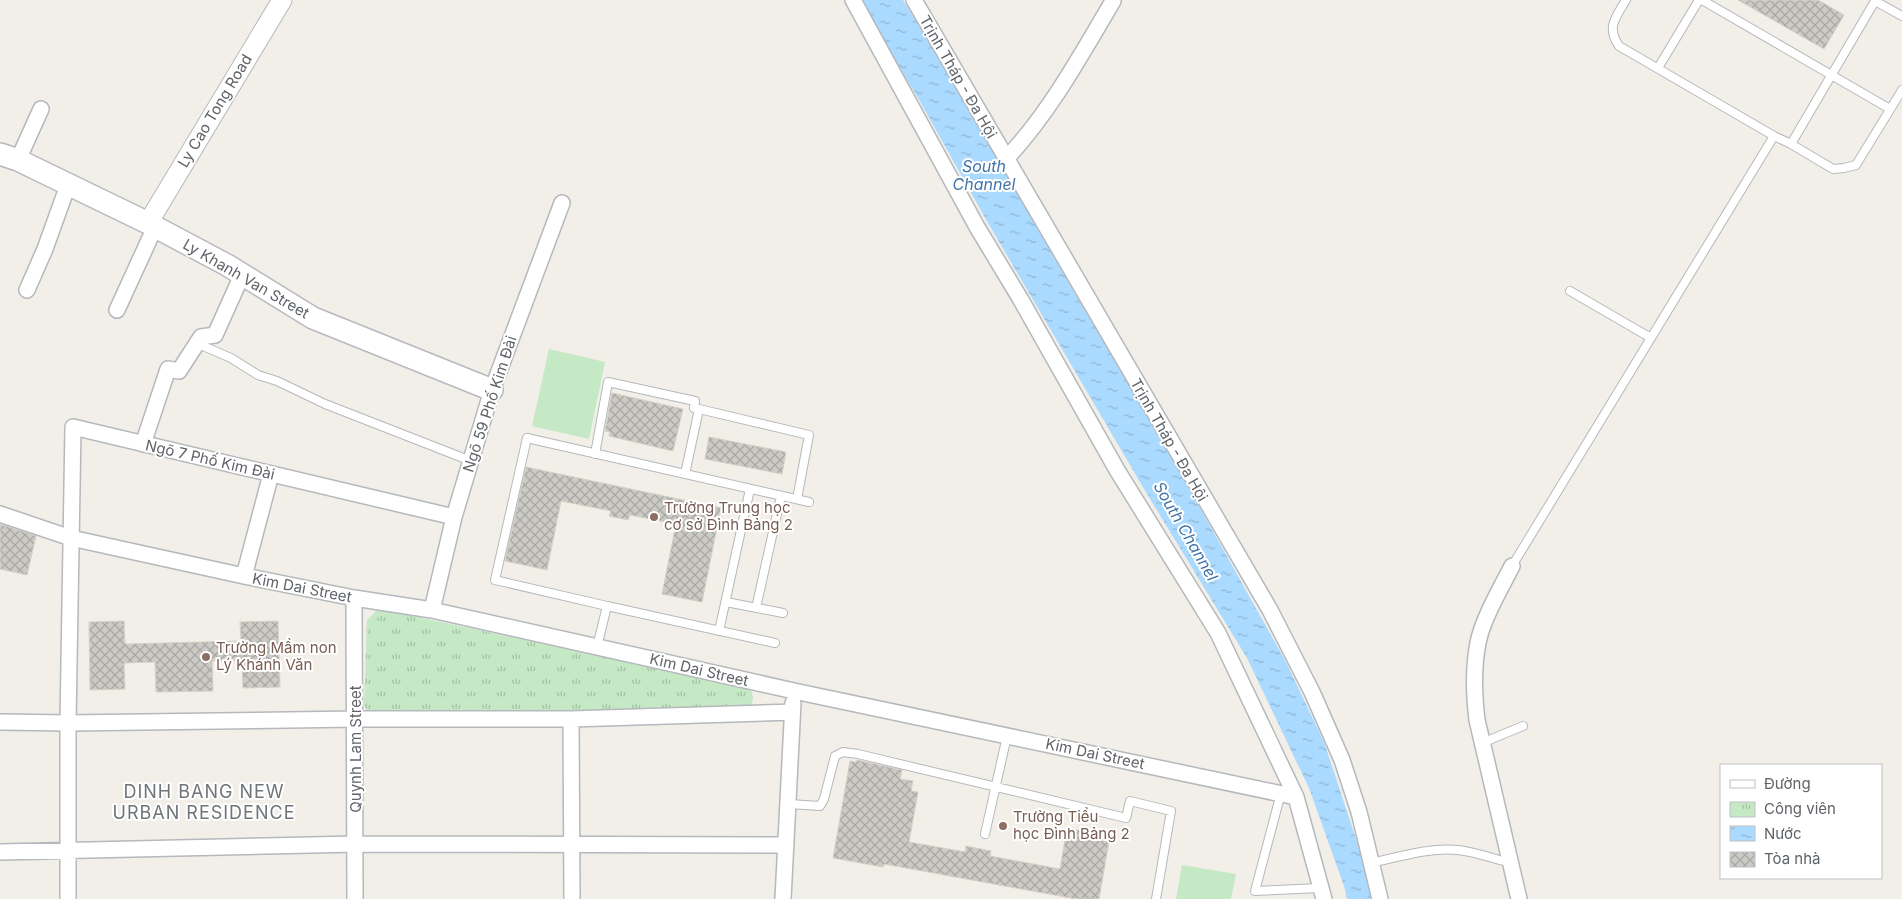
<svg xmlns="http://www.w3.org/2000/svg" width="1902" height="899" font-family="Inter,sans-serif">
	<defs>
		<pattern id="park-tufts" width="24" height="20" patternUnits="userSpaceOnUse" patternTransform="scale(1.25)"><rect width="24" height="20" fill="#c5e8c5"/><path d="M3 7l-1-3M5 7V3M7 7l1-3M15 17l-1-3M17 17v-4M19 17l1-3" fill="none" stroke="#a3c0a4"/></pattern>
		<pattern id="water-ripples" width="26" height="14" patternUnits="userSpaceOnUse" patternTransform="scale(1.25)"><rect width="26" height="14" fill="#aadaff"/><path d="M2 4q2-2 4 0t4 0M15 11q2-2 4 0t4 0" fill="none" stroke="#8eb4d2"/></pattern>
		<pattern id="building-cross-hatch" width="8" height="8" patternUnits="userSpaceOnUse" patternTransform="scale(1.25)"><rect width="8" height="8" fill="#cccac5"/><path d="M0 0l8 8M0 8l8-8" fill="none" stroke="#a9a8a4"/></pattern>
	</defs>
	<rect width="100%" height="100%" fill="#f1efe8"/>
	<!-- green -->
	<path fill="#c5e8c5" d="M549,349L605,362L589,439L532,426Z
		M1182,865L1236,874L1231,899H1176Z"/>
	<!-- park -->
	<path fill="url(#park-tufts)" d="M385,610L745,687L752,692L753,699L750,708L744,711L372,713L367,710L364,706L367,620L376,611Z"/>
	<!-- water -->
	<path fill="url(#water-ripples)" d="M858,0H903L972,112L1052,254L1171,456L1286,662L1324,742L1362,857L1372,899H1347L1344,886L1309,788L1247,658L1144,489L988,223L918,98Z"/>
	<!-- building -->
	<path fill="url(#building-cross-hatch)" stroke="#d6d1c6" d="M1738,0H1818L1844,15L1824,49Z
		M612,393L683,409L673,451L609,436L610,432L605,431Z
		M709,437L786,452L782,474L705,459Z
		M526,467L721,508L702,602L662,594L676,524L630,515L628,520L609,516L611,511L561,501L547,570L505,561Z
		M0,524L36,536L27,575L0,569Z
		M124,621L125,644L241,641L240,622L278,621L280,687L243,688L242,661H212L213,691L156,692L155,662L124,663L125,689L90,690L89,622Z
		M857,760L902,770L900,779L913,781L911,791L918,792L909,842L965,852L966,846L991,851L990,856L1060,869L1067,828L1110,836L1099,899H1076L884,864L883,867L833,858L850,761L856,762Z"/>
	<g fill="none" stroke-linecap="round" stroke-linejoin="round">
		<defs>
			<path id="service" d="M1626,0C1616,17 1606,27 1619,46L1774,136
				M1702,0L1890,109
				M1658,68L1699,0
				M1791,144L1833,169L1844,168L1856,165L1902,90
				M1570,291L1651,338
				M196,343L231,358L258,375L277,381L325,404L471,461
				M595,454L608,382L695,401L694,408L699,409
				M685,474L699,409L809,435L797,499
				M1512,566L1774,136L1791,144L1875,1L1902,16
				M726,602L783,613
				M607,606L495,580L527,438L809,502
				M756,608L781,496
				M719,631L750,489
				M597,647L607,606L775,643
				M1482,743L1523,726
				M1281,793L1255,891L1321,888
				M789,804L820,806L824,799L835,756L843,752L858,754L1126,818L1130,801L1171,811L1156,899
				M985,834L1007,736
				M1371,863C1399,857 1429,847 1458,850C1476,852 1494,859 1511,863"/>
			<path id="minor" d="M853,0L977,227L1021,300L1117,470L1218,633L1296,797
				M914,0L1270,610L1312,692L1342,760L1359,812L1380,899
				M1006,159C1050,112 1081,55 1113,1
				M18,160L41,109
				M27,290L45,249L68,185
				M117,310L155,227
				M143,444L168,369L179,371L201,337L215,335L242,275
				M0,514L71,538L244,576L354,598L432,610L794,691L1296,797L1324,899
				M1512,566C1501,588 1482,620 1478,643C1473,668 1474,695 1477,720L1519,899
				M244,576L271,474
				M354,598L355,899
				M432,610L454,517L492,390L562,203
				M571,719L572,899
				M0,722L68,723L356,719H571L792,712
				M0,852L356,844L786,845
				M68,899V723L73,427L454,517
				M783,899L793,703"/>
			<path id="tertiary" d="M148,223L282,0"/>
			<path id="secondary" d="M0,154L18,160L148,223L227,265L313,318L492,390"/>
		</defs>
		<!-- service casing -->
		<use href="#service" stroke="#b5b8bc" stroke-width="10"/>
		<!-- minor casing -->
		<use href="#minor" stroke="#b5b8bc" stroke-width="18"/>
		<!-- tertiary casing -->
		<use href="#tertiary" stroke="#b5b8bc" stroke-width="21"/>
		<!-- secondary casing -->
		<use href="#secondary" stroke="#b6babf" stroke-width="24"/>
		<!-- service -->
		<use href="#service" stroke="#fff" stroke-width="8"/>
		<!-- minor -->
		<use href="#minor" stroke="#fff" stroke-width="15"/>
		<!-- tertiary -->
		<use href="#tertiary" stroke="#fff" stroke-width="19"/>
		<!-- secondary -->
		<use href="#secondary" stroke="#fff" stroke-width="21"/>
	</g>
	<!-- markers -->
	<g fill="#8d6e63" stroke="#fff" stroke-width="2">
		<circle cx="654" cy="517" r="5"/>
		<circle cx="206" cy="657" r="5"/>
		<circle cx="1003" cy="826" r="5"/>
	</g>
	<g text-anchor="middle" stroke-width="4" stroke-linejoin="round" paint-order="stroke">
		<!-- street labels -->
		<g font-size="15" fill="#5f6368" stroke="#fff">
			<text transform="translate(958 77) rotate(60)" y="5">Trịnh Tháp - Đa Hội</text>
			<text transform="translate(215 111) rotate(-59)" y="5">Ly Cao Tong Road</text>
			<text transform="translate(246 279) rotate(30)" y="5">Ly Khanh Van Street</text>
			<text transform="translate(490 404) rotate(-72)" y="5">Ngõ 59 Phố Kim Đài</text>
			<text transform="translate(1169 440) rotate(60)" y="5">Trịnh Tháp - Đa Hội</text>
			<text transform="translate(210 460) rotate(13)" y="5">Ngõ 7 Phố Kim Đài</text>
			<text transform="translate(302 588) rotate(11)" y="5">Kim Dai Street</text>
			<text transform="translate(699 670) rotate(13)" y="5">Kim Dai Street</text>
			<text transform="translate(356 749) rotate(-90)" y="5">Quynh Lam Street</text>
			<text transform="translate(1095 754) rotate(12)" y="5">Kim Dai Street</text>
		</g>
		<!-- education labels -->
		<g font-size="15" fill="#785e54" stroke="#fff" text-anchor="start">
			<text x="664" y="513">Trường Trung học<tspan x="664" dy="17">cơ sở Đình Bảng 2</tspan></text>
			<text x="216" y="653">Trường Mầm non<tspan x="216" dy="17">Lý Khánh Văn</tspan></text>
			<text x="1013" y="822">Trường Tiểu<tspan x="1013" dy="17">học Đình Bảng 2</tspan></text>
		</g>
		<!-- water labels -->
		<g font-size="16" font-style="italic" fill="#4174aa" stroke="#fff">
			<text x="984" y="172">South<tspan x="984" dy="18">Channel</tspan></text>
			<text transform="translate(1186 531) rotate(60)" y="6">South Channel</text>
		</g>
		<!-- quarter labels -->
		<g font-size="18" letter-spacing="1" fill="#70757a" stroke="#fff">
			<text x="204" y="798">DINH BANG NEW<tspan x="204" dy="21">URBAN RESIDENCE</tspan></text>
		</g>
	</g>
	<!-- legend -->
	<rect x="1720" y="764" width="162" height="115" fill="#ffffff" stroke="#bfc1c3"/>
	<rect x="1730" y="780" width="25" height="8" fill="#ffffff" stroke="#bfc1c3"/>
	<text x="1764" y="789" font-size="15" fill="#5f6368">Đường</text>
	<rect x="1730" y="802" width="25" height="15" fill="url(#park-tufts)" stroke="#bfc1c3"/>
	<text x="1764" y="814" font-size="15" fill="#5f6368">Công viên</text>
	<rect x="1730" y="826" width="25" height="15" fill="url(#water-ripples)" stroke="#bfc1c3"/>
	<text x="1764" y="839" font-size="15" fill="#5f6368">Nước</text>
	<rect x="1730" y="852" width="25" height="15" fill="url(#building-cross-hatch)" stroke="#bfc1c3"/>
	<text x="1764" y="864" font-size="15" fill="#5f6368">Tòa nhà</text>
</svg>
